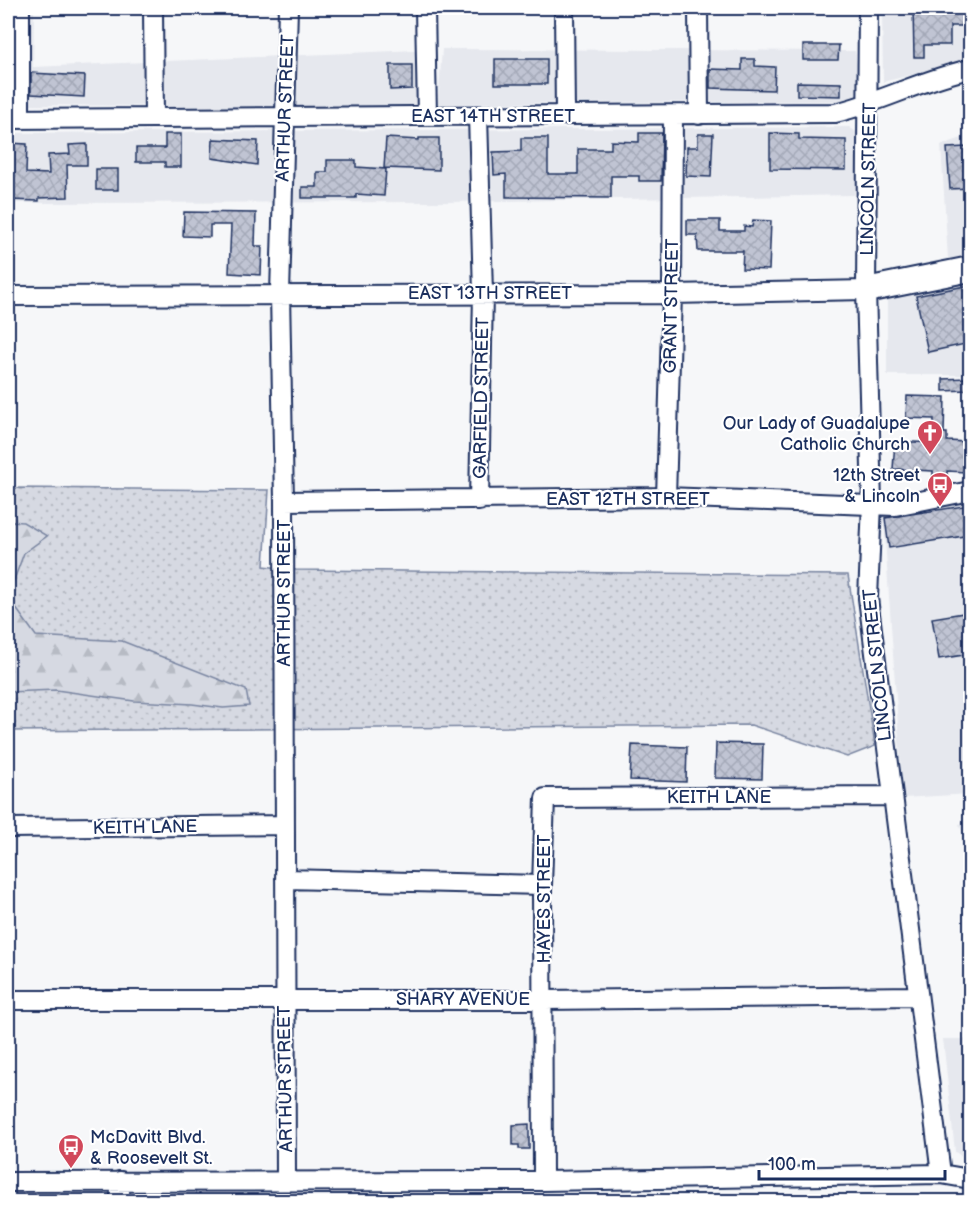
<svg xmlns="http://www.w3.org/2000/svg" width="978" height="1209" font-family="'Balsamiq Sans',sans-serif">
	<defs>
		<pattern id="grass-dots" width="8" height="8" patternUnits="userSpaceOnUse" patternTransform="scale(1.5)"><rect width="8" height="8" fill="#d6d9e2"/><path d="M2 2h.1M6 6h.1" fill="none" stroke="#b7bbc4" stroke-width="1.8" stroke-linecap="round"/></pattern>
		<pattern id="forest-firs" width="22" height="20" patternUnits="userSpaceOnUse" patternTransform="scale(1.5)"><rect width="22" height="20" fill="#d6d9e2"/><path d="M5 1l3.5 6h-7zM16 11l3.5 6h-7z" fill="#b7bbc4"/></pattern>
		<pattern id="building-cross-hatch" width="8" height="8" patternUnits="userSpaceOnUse" patternTransform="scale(1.5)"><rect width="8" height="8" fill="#c0c4d3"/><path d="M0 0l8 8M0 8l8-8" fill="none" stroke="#a4a9b8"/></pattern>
	</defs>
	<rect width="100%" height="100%" fill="#f6f7f9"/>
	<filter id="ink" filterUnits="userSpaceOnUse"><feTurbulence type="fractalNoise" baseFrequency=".0167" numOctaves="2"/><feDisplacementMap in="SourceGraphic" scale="12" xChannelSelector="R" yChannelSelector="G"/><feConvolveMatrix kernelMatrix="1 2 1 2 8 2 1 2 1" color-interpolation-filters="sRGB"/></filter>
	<g filter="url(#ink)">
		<!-- built -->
		<path fill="#e6e8ee" d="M8,8H34L33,67L417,50V108L8,105Z
			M882,8H970V60L883,82Z
			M442,49L855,51L862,95L848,101L438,104Z
			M965,84H970V255L948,259L941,145L962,138Z
			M849,127L858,133L859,155L854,195L446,202L8,203V133Z
			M970,279V375H887V296Z
			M970,496V794L903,798L883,510Z
			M970,822V850L959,824Z
			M970,1039V1161L955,1152L943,1039Z"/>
		<!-- grass -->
		<path fill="url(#grass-dots)" stroke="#7884a0" stroke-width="1.5" d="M8,488L269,490L264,566L296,570L848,575L875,746L847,757L751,725L8,731Z"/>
		<!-- forest -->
		<path fill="url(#forest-firs)" stroke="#7884a0" stroke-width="1.5" d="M8,521L23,522L47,536L24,553L8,596Z
			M8,597L36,636L122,641L246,690L249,706L223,708L192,704L134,701L56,690L8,692Z"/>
		<!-- building -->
		<path fill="url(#building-cross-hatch)" stroke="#1b2f5e" stroke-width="1.5" d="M913,8H968L967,26H950V45H924V57H914Z
			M803,45H839L838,60H803Z
			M495,59H547V84H495Z
			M742,59H755V66L775,67L774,90L710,88V69L742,70Z
			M390,65H412V89L390,90Z
			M31,73L85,76L84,97L31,94Z
			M797,82L841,83V96L797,95Z
			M639,133H662L661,181H639V176H611V198L506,197V174L494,175L493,152L521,151V138H548V174H578V149H611V141L639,142Z
			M770,133L799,134V139L846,140V170L770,169Z
			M165,134H181V167H165V162H136V148H165Z
			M698,134H713L711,177L686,176L687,147H698Z
			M386,138L419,140V138H439V170L384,168Z
			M213,139L258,141L257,165L212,158Z
			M8,143L27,144L26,173L49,174L48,155L70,154L69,145L87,144V165H67L68,197L39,198V201L8,200Z
			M966,147L967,158H970V188L950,189L947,148Z
			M327,160H356V167L386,169L384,196L356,194V198H302V187H317V172H327Z
			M96,169H118V190H96Z
			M184,212L256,213L255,246H262L261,275L229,273L231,225H210V237L183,236Z
			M687,220H720V231H744V226L752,227L753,220L771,221L769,270L742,269L743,251H698L697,235H687Z
			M970,285V343L928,352L916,296Z
			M967,378V390L943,391V379Z
			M907,396L945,397L944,433H947V441L967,442L966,472L947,471V480L933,479V471L893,469L895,441L933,443L934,419L906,418Z
			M970,505V535L889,548L885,518Z
			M970,612V654L939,659L932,618Z
			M716,743L763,744L762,779L715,778Z
			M632,745L687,747L686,782L630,780Z
			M529,1124V1149H519V1145H513V1125Z"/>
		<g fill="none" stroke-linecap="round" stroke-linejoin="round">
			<defs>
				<path id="minor" d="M20,8V118
					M153,8L154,118
					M425,8L427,116
					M564,8L565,115
					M698,8L699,115
					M868,8L866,290L872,503L868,598L941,1174
					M478,116L483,293L479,501
					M8,119L835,113C882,102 923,79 970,69
					M8,296L672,294L866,290
					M666,497L672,294L673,115
					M284,501L666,497L895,506L970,491
					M8,828L283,825
					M285,879L542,885
					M8,1000H544L918,996
					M286,1179L284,501L280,294L288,8
					M543,1181L542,885L545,798L892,796
					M8,1182L543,1181L941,1174L970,1179
					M120,1202V1181"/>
				<path id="major" d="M866,290L970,269"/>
			</defs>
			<!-- minor casing -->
			<use href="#minor" stroke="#1b2f5e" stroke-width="22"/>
			<!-- major casing -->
			<use href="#major" stroke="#1b2f5e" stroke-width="28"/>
			<!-- minor -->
			<use href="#minor" stroke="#fff" stroke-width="18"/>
			<!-- major -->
			<use href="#major" stroke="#fff" stroke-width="24"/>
		</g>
	</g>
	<!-- icons -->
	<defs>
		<symbol id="church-pin" viewBox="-11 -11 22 30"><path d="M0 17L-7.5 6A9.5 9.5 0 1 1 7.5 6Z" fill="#d1495b" stroke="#fff"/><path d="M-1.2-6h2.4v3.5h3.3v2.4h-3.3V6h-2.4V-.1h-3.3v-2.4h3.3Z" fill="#fff"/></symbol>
		<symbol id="bus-pin" viewBox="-11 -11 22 30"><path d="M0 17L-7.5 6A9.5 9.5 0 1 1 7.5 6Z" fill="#d1495b" stroke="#fff"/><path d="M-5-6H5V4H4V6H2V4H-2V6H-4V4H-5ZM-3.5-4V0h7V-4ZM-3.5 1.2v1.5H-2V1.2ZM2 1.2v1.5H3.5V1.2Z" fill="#fff"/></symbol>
	</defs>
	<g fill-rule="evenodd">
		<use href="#church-pin" x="915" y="418" width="30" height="40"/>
		<use href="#bus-pin" x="925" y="470" width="30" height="40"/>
		<use href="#bus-pin" x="56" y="1132" width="30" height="40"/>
	</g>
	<g text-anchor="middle" stroke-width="4.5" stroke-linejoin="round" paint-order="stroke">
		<!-- street labels -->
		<g font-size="18" fill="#1b2f5e" stroke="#fff">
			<text transform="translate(285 108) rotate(-88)" y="6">ARTHUR STREET</text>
			<text x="493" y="122">EAST 14TH STREET</text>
			<text transform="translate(868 179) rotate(-89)" y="6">LINCOLN STREET</text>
			<text x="490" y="299">EAST 13TH STREET</text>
			<text transform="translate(671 306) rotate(-89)" y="6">GRANT STREET</text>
			<text transform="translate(481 398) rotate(-89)" y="6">GARFIELD STREET</text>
			<text x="628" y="505">EAST 12TH STREET</text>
			<text transform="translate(284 593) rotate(-90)" y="6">ARTHUR STREET</text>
			<text transform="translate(877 665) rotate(-96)" y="6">LINCOLN STREET</text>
			<text x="719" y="803">KEITH LANE</text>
			<text transform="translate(145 827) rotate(-1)" y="6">KEITH LANE</text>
			<text transform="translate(544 899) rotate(-90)" y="6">HAYES STREET</text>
			<text x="463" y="1005">SHARY AVENUE</text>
			<text transform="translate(285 1079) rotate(-91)" y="6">ARTHUR STREET</text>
		</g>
		<!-- poi labels -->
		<g font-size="18" fill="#1b2f5e" stroke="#fff" text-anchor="end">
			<text x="910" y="429">Our Lady of Guadalupe<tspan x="910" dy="21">Catholic Church</tspan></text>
			<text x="920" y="481">12th Street<tspan x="920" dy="21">&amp; Lincoln</tspan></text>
			<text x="90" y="1143" text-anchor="start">McDavitt Blvd.<tspan x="90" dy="21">&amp; Roosevelt St.</tspan></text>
		</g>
	</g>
	<!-- margin -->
	<rect width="978" height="1209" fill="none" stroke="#fff" stroke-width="30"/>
	<rect x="15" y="15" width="948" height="1179" fill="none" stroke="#1b2f5e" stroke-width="2" filter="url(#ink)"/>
	<!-- scale -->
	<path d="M759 1170v9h186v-9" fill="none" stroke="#1b2f5e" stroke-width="3"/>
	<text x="768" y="1170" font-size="18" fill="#1b2f5e" stroke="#ffffff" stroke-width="4.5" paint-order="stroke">100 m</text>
</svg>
